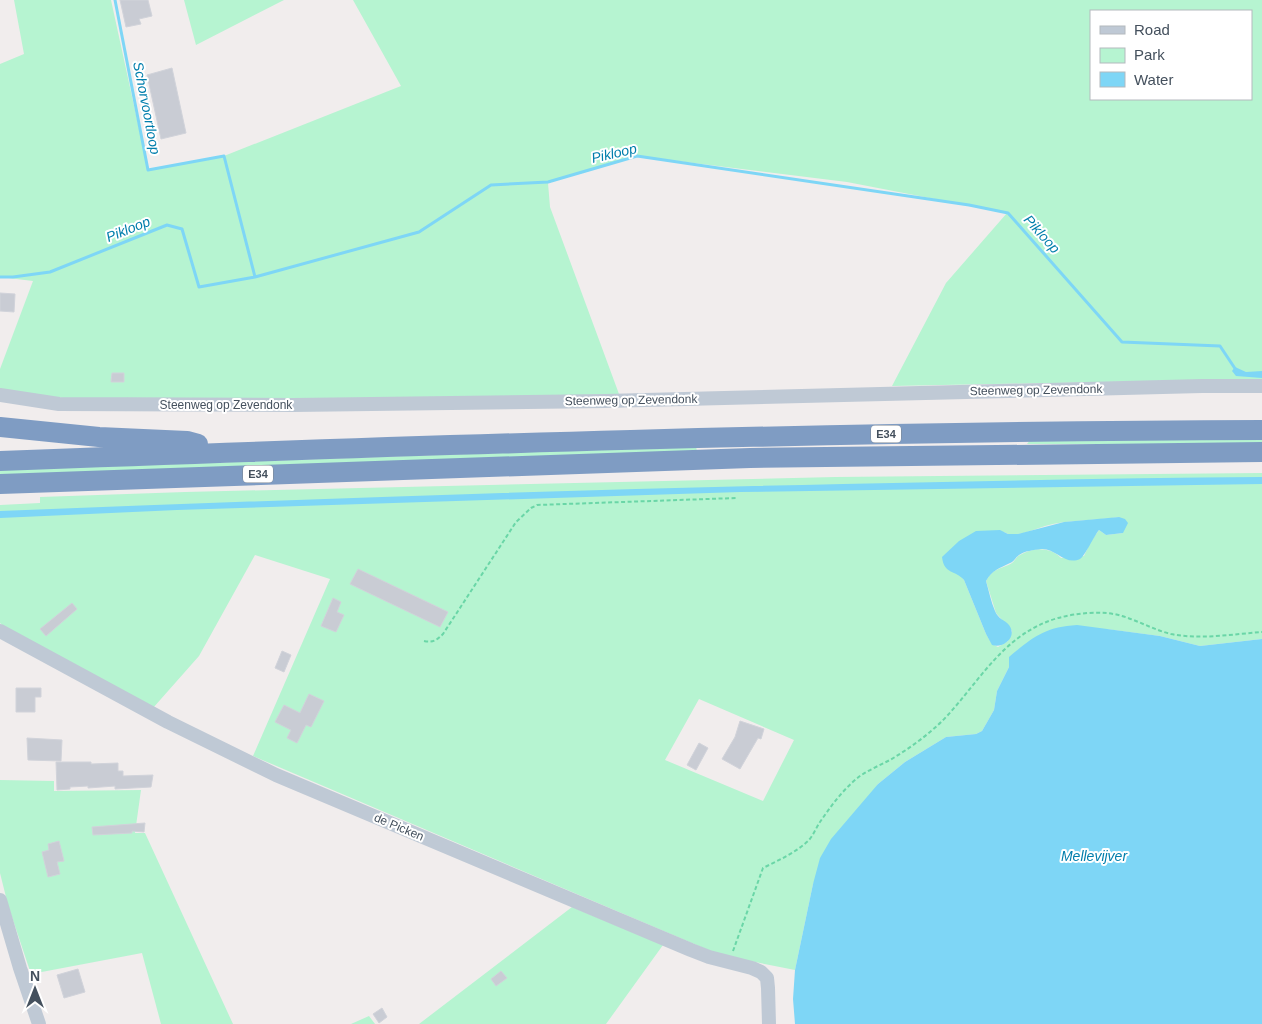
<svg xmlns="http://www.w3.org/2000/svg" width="1262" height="1024" font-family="Arial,sans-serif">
	<rect width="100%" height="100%" fill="#f1eded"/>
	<!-- green -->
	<path fill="#b6f4d1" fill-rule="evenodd" d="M14,0H111L148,170L224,156L401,86L353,0H1262V379L892,386L946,283L1007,213L847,182L637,156L548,183L550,207L619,394L479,398L79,400L0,390V369L33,281L0,277V64L24,54ZM1091,11H1251V99H1091Z
		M184,0H284L196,45Z
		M1262,438V444H1027L1031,439Z
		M696,446L697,452L0,476V470Z
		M1262,473V639L1200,646L1160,636L1106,629L1009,658V667L997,691L994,710L982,731L976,734L946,737L905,762L878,784L813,884L795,970L720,955L253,756L330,579L255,555L199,656L153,708L4,627L0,623V505L40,503V497L185,492L835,477ZM1119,517L1123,533L1106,535L1099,530L1090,543L1084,556L1061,558C1050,547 1034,547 1020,555C1016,557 1015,561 1012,563C1000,570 994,567 986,581L996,613L1012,631L1008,641L998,647L992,644L986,634L964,580L961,576L1004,532C1014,539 1035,529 1045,526C1069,519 1095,521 1119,517ZM699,699L794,740L763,801L665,760Z
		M0,780L54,781V791L141,790L135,833H145L233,1024H161L142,953L31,974L8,905L0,873Z
		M572,907L663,945L606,1024H419Z
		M369,1016L375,1024H351Z"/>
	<!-- water -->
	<path fill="#7ed6f6" d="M1235,367L1246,372L1262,371V378L1236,376L1232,371Z
		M1262,477V484L740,492L177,510L0,518V511C281,500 562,490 843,484C983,481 1122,478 1262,477Z
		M1119,517L1125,519L1128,523L1123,533L1106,535L1099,530C1094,536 1085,556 1080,559C1065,566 1056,548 1041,549C1034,550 1024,551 1019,555C1015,558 1014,562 1010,563C1000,568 992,570 986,581C989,591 991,602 995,611C998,619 1005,620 1009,625C1018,637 1003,649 992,645L986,634L964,580C956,570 944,575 942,557L959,541L976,531L1000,530L1008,534H1018L1064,522Z
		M1077,625L1160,636L1200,646L1262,639V1024H795L793,999L795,970L813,884L820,858L831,839L878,784L905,762L946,737L976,734L982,731L994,710L997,691L1009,667V657C1033,637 1045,627 1077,625Z"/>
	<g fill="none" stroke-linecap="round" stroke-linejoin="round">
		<!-- stream -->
		<path stroke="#7ed6f6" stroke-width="3" d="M115,0L148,170L224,156L255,277
			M0,277H13L50,272L167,225L182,229L199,287L255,277L419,232L491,185L548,182L637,156L969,205L1008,213L1122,342L1220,346L1236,370"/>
	</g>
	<!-- building -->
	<path fill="#c9ccd4" stroke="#d1d3da" d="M120,0H148L152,16L139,19L141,24L126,27Z
		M172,68L186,133L161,139L147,75Z
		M0,293L15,294L14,312L0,311Z
		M112,373H124V382H111Z
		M358,569L448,612L440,627L350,584Z
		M333,598L341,602L337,612L344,615L336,632L321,626Z
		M72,603L77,609L46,636L40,629Z
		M282,651L291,655L284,672L275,668Z
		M16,688H41V697H35V712H16Z
		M309,694L324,701L311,727L306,725L297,743L287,738L291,730L275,722L284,705L300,713Z
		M740,721L764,729L761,739L758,738L740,769L722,759L735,737Z
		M27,738L62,740L61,761L28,760Z
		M699,743L708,748L696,770L687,765Z
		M56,762H91V764L118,763V771H123V776L153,775L151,787L115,789V786L88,788V786L70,787V789L57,790Z
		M145,823L144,832L132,831V833L93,835L92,827Z
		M59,841L64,861L57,862L60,874L48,877L42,852L49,850L48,844Z
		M78,969L85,992L64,998L57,975Z
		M501,971L507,978L496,986L491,979Z
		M382,1008L387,1017L379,1023L373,1014Z"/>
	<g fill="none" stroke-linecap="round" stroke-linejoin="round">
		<!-- path -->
		<path stroke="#6ad6a7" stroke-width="2" stroke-dasharray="4 2.5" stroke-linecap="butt" d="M424,641C433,643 437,640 443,634L516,522L531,508L537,505L736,498
			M733,951L763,868C779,860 795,853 808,841C813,836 816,828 820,822C831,806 844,788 860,776C869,770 880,765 890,760C910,748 930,734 947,716C981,679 1005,633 1058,618C1077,613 1103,610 1122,616C1139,621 1154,630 1171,634C1200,640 1233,634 1262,632"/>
		<!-- minor -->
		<path stroke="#bfc9d5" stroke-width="14" d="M0,395L59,404L293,405L605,401L1202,386H1262
			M0,631L168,722L276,775L691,950L709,957L752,968L761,972L767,978L768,988L769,1024
			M0,900L20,968L39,1024"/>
		<!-- highway -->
		<path stroke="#7f9cc3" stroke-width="20" d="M0,427L99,437L187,441L198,444
			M0,461C421,445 841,431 1262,430
			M0,484L750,458L1262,452"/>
	</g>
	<g text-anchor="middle" stroke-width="4" stroke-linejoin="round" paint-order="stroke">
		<!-- shield labels -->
		<g fill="#fff" stroke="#7c848e" stroke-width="1">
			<rect x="871" y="425.5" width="30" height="17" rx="4"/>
			<rect x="243" y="465.5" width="30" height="17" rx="4"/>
		</g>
		<g font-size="11" font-weight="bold" fill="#44505d">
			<text x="886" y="438">E34</text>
			<text x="258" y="478">E34</text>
		</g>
		<!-- street labels -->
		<g font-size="12" fill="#44505d" stroke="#fff">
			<text transform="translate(1036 390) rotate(-1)" y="4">Steenweg op Zevendonk</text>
			<text transform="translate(631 400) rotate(-1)" y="4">Steenweg op Zevendonk</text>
			<text x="226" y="409">Steenweg op Zevendonk</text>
			<text transform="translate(399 827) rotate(23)" y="4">de Picken</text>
		</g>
		<!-- water labels -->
		<g font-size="14" font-style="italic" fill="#017eac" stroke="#fff">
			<text transform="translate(147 108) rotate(79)" y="5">Schorvoortloop</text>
			<text transform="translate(614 153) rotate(-13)" y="5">Pikloop</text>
			<text transform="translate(128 229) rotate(-22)" y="5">Pikloop</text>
			<text transform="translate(1042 234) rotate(48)" y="5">Pikloop</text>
			<text x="1094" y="861">Mellevijver</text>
		</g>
	</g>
	<!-- legend -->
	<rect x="1090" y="10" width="162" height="90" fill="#ffffff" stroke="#b4b9be"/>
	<rect x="1100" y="26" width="25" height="8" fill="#bfc9d5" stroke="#b4b9be"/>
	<text x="1134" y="35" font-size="15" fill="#44505d">Road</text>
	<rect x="1100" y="48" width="25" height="15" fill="#b6f4d1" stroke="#b4b9be"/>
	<text x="1134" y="60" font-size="15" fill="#44505d">Park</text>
	<rect x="1100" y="72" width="25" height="15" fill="#7ed6f6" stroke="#b4b9be"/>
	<text x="1134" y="85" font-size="15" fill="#44505d">Water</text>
	<!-- north arrow -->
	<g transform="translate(35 989)" stroke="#ffffff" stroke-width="4" paint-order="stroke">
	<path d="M0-4L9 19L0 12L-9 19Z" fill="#44505d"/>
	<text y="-8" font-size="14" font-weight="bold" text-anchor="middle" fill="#44505d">N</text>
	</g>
</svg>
